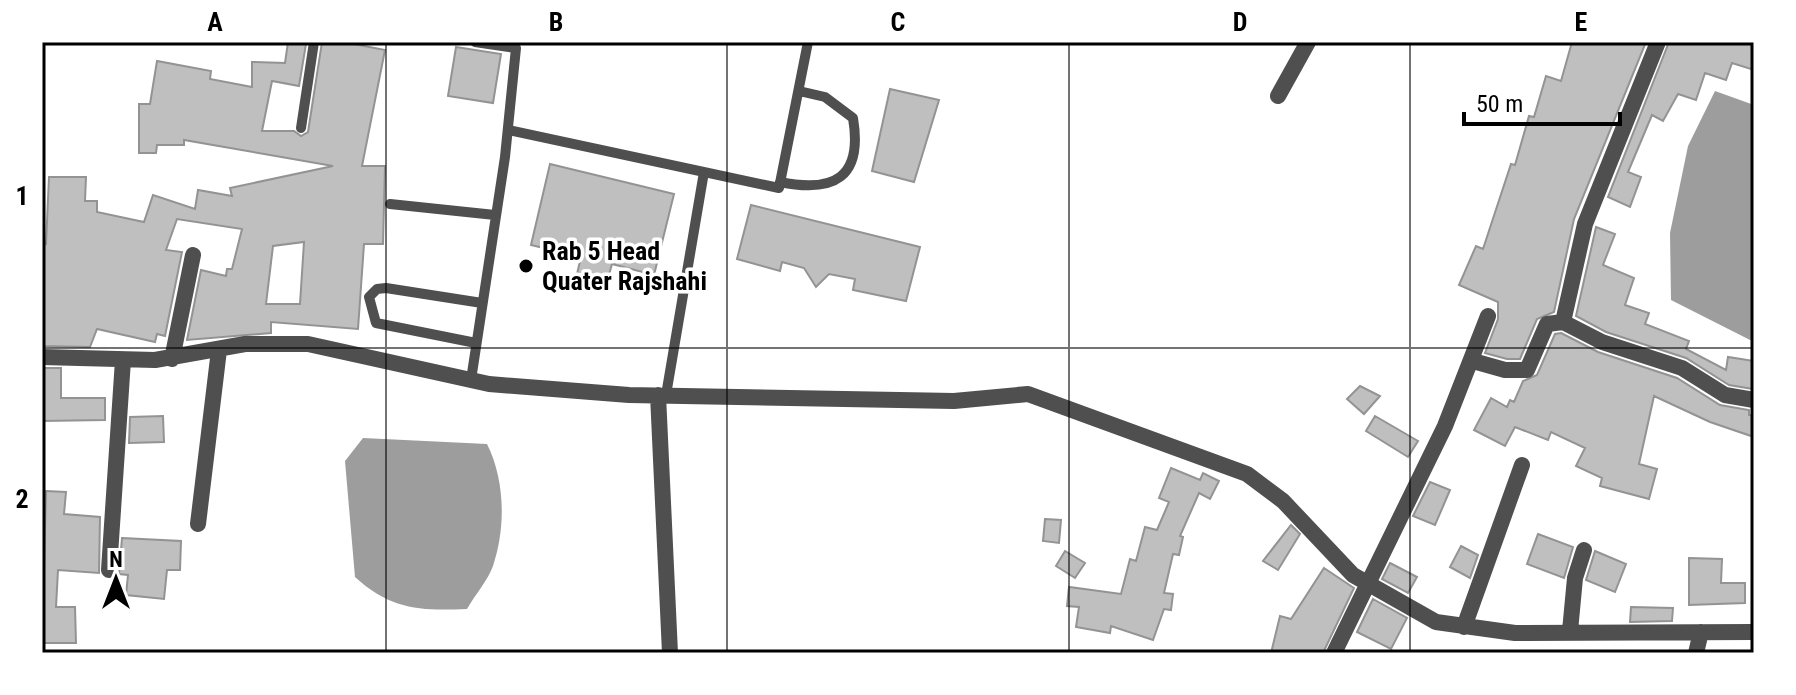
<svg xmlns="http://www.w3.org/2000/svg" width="1796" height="695" font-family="'Roboto Condensed',sans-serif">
	<rect width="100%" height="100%" fill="#fff"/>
	<!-- water -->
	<path fill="#9d9d9d" d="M1715,91L1754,105V342L1671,300L1670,233L1688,146Z
		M363,438L487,444C505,480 506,527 493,566C488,580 475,595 467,609C421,611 391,610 355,577L345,461Z"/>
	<!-- building -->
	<path fill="#bfbfbf" stroke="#939393" stroke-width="2" fill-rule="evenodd" d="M288,42L306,44L299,86L272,81L262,131H294L301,136L308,132L322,42H344L385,50L362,166H385L383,244H364L358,329L271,322V333L187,340L201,270L226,276L227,269H232L242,229L177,219L166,250L182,252L165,336L157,334L155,342L97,329L90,347L42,346V243L46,244L49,177H86L85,201H97V212L144,222L153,195L195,209L198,190L232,196L230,188L333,166L184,140V145H157L156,153H139V104H150L157,61L211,71L210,79L252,87V62L285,63ZM304,242L300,304H266L273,246Z
		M1572,42H1646L1574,219L1554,312L1537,319L1520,359H1507L1485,353L1498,319V302L1459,285L1476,246L1483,249L1511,164L1515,165L1529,116L1534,117L1546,76L1561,81Z
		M1669,42H1754V70L1732,63L1726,80L1705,73L1696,100L1678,94L1663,121L1652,115L1628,172L1641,177L1630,207L1608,197Z
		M456,47L501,54L493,103L448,96Z
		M890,89L939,100L914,182L872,171Z
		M550,164L674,194L654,275L612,264L607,282L577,274L581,257L531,245Z
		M751,205L920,247L906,301L853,290L855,279L829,274L816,287L804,268L782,262L780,271L737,259Z
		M1596,227L1615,234L1603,265L1634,278L1625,305L1649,313L1645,324L1689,341L1686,349L1726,370L1728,357L1754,361L1753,389L1729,385L1686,358L1606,332L1576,316Z
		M1561,333L1598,352L1677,378L1720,405L1749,410V415L1754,416V437L1710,422L1654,396L1639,464L1657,469L1649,499L1600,486L1602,478L1576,466L1585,448L1551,432L1548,440L1515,427L1505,446L1474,430L1491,398L1507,407L1510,400L1514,402L1523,381L1537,375L1555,334Z
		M42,368H61V398H105V420L42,421Z
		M1360,386L1380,396L1364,414L1347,399Z
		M163,416L164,442L129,443L130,417Z
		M1375,416L1418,441L1408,457L1366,431Z
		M1171,468L1200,480L1203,473L1219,481L1210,499L1199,493L1180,536L1183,537L1179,555L1173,554L1164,593L1173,594L1171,610L1164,609L1153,640L1111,626L1110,633L1076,627L1079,607L1067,606L1069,587L1121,594L1130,559L1136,561L1145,527L1157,530L1169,502L1159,498Z
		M1430,482L1450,490L1435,525L1413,516Z
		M46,491L66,492L64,514L100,517L99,573L58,570L56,607H75L76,643H42Z
		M1045,519L1061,520L1059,543L1043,541Z
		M1291,525L1300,534L1278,570L1263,561Z
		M1538,534L1573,547L1564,578L1527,564Z
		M122,538L181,541L180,570H167L164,599L126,595L128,575L119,574Z
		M1461,546L1478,555L1470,578L1450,567Z
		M1065,551L1085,563L1075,578L1056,566Z
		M1595,551L1626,564L1615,592L1586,580Z
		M1689,558L1722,559L1721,583H1745V603L1689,605Z
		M1390,563L1417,577L1408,593L1382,579Z
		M1324,568L1354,588L1323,653H1271L1280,616L1291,619Z
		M1373,599L1407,618L1391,649L1357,632Z
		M1631,607L1673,608L1672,621L1630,622Z"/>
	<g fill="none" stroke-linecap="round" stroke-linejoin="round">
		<!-- service -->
		<path stroke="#4f4f4f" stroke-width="10" d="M301,128L314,42
			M508,130L779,188L808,42
			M780,182C834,193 863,178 853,118L825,97L799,91
			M390,204L495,215
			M476,343L376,323L369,297L377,289L386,288L482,303
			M471,380L505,157L516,48L475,42
			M666,395L704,172"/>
		<!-- minor -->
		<path stroke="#4f4f4f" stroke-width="16" d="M1658,42L1585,224L1563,322L1602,342L1682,368L1725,395L1754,400
			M1278,96L1308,42
			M42,357L155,360L245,344H308L489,384L629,395L954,401L1028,394L1247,474L1283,501L1353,575L1436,622L1515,633L1754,632
			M172,359L193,255
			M1473,361L1505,370H1527L1547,324L1563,322
			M658,395L670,653
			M198,524L219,350
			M109,570L123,360
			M1464,627L1522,465
			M1570,631L1575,578L1584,550
			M1334,653L1445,426L1488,316
			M1696,653L1701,632"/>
	</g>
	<!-- grid -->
	<path fill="none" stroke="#000" stroke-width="2" stroke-opacity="0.55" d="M386,42V653M727,42V653M1069,42V653M1410,42V653M42,348H1754"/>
	<!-- markers -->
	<circle fill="#000" stroke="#fff" stroke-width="3" cx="526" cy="266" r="8"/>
	<g text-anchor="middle" stroke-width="7" stroke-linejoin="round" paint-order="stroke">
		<!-- poi labels -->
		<g font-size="26" font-weight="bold" fill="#000" stroke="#fff" text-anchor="start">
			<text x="542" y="260">Rab 5 Head<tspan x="542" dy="30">Quater Rajshahi</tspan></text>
		</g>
	</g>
	<!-- border -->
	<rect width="1796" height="695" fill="none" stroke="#ffffff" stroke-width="88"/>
	<!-- north arrow -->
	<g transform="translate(116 579)" stroke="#ffffff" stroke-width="6" paint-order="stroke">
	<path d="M0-6L14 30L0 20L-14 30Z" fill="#000000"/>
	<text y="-12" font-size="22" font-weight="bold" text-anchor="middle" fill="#000000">N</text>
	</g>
	<!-- scale -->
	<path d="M1464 112v12h156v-12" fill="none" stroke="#000000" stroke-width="4"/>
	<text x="1476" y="112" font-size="24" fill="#000000" stroke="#ffffff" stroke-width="6" paint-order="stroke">50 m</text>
	<rect x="44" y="44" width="1708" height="607" fill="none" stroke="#000" stroke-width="3"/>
	<g font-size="26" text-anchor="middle" font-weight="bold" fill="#000">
		<text x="215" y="31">A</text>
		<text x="556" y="31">B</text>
		<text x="898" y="31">C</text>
		<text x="1240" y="31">D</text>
		<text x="1581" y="31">E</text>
		<text x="22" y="205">1</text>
		<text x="22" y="508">2</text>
	</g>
</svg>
